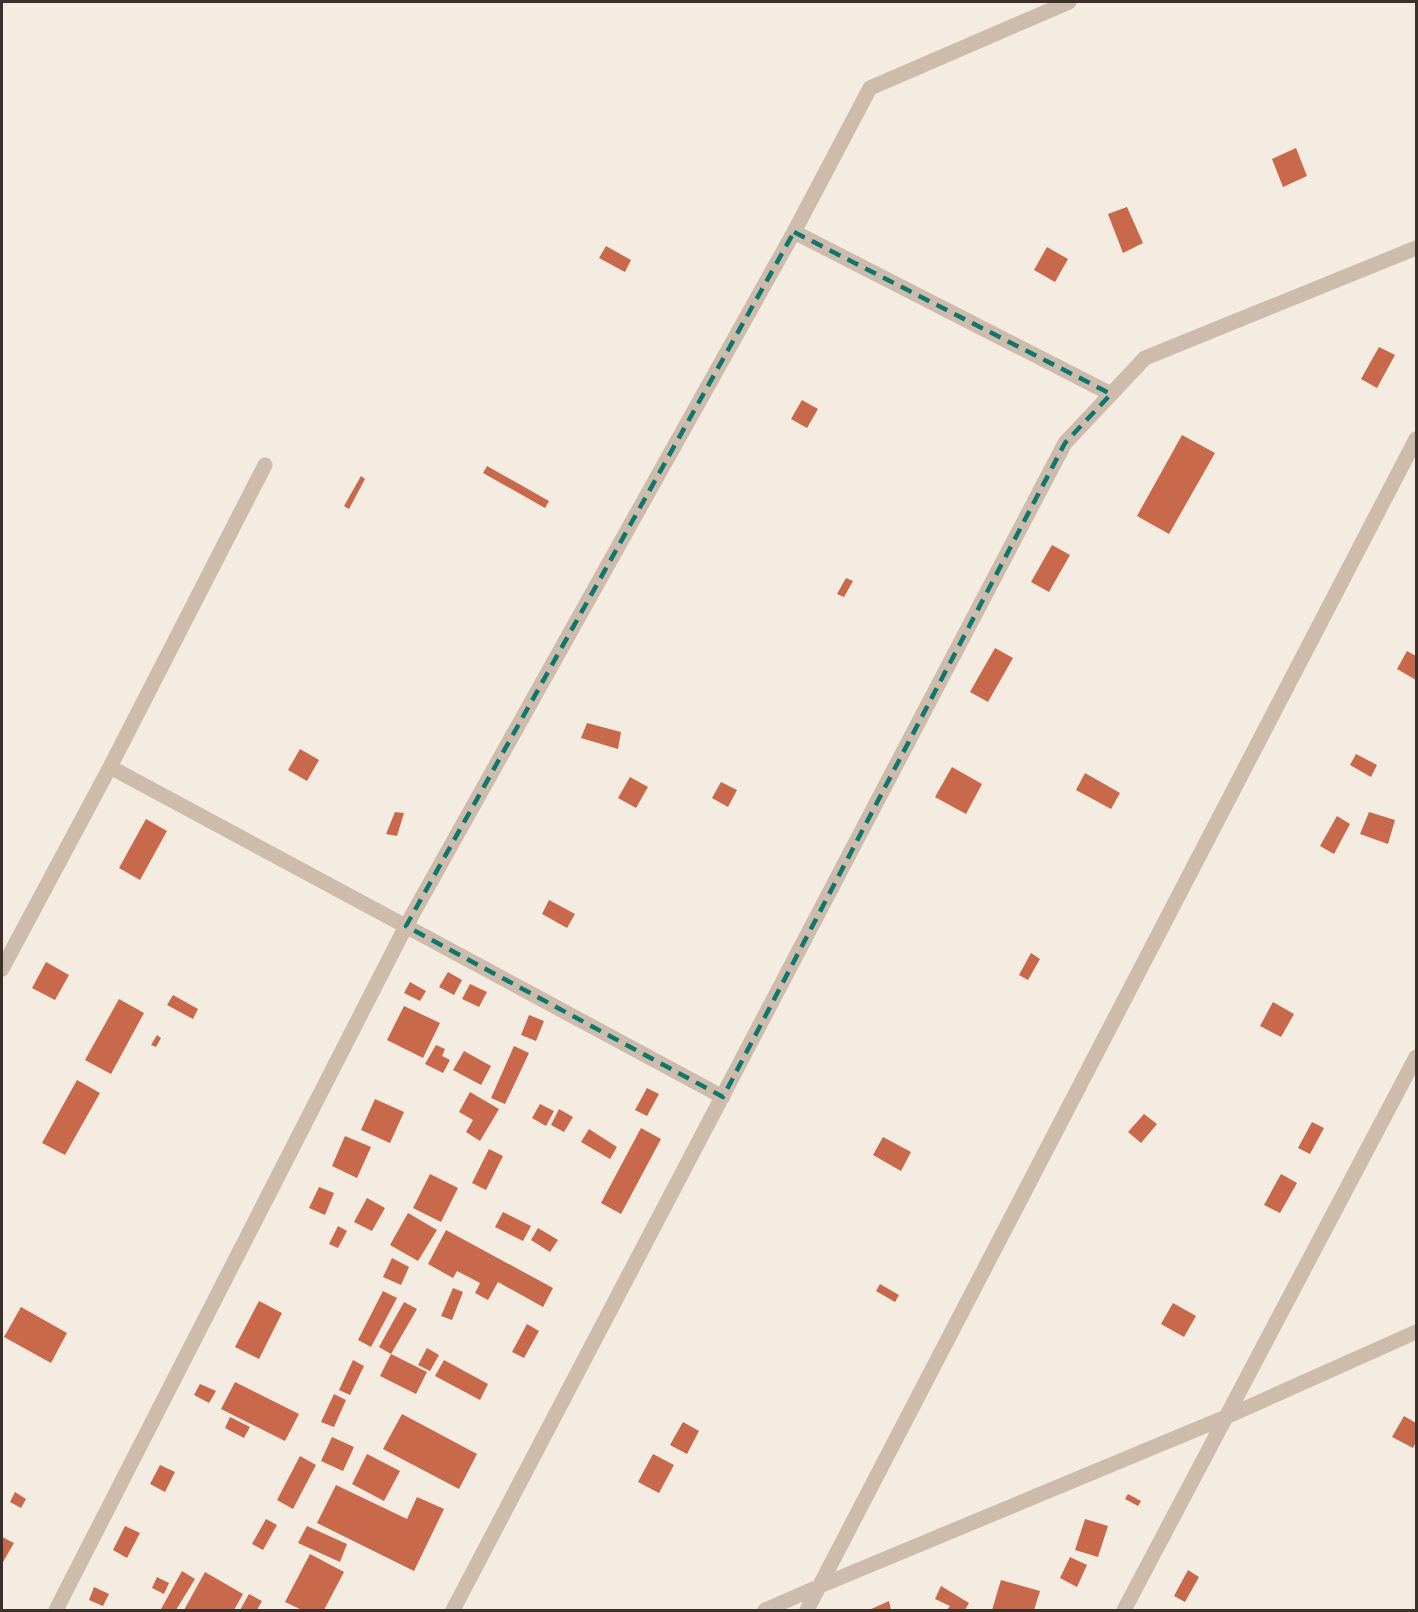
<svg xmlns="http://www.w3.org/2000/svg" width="1418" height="1612" font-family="Arial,sans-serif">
	<rect width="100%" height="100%" fill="#f4ebe1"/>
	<!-- building -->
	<path fill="#c8694b" d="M1296,148L1307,176L1283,187L1272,159Z
		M1127,207L1143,243L1123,253L1108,214Z
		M606,246L631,260L625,272L599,258Z
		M1047,247L1068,259L1055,282L1034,270Z
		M1379,347L1395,355L1377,388L1361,379Z
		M802,400L818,409L807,428L791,419Z
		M1182,435L1215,453L1169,534L1137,516Z
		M487,466L549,501L545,508L483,473Z
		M361,476L365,479L349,509L344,506Z
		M1052,545L1070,555L1049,592L1031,582Z
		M846,578L853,581L844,597L837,594Z
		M995,648L1013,658L988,702L970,692Z
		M1407,651L1416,656V680L1397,669Z
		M587,723L621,732L618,749L581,738Z
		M300,749L319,760L307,781L288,770Z
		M1356,754L1377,765L1371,777L1350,765Z
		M952,767L982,784L966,814L935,797Z
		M1085,773L1120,793L1111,809L1076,790Z
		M630,777L648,787L636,808L618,798Z
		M721,782L737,790L728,807L712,798Z
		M395,812L404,813L397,836L386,834Z
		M1369,812L1395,820L1388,844L1360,834Z
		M1337,816L1350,824L1334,854L1320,846Z
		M146,819L167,831L140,880L119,868Z
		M549,900L575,914L567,928L542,914Z
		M1031,953L1040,959L1028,980L1019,975Z
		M46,962L69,975L55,1000L32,988Z
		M448,972L462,980L454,995L439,987Z
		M410,982L426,991L420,1001L404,993Z
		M470,984L487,992L479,1007L462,999Z
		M173,995L198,1009L193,1019L167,1005Z
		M119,999L144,1013L111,1074L85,1060Z
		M1273,1002L1294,1014L1281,1037L1260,1026Z
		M404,1006L440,1023L423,1058L387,1040Z
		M529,1015L544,1021L536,1041L521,1035Z
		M157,1035L161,1038L156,1047L151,1045Z
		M436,1045L445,1049L442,1056L450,1060L443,1073L425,1064Z
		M514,1046L529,1053L505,1104L491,1098Z
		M464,1051L491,1066L481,1085L453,1070Z
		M77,1080L100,1093L65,1155L42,1143Z
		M647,1088L659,1094L647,1116L635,1110Z
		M470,1092L499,1109L480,1141L466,1132L473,1120L459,1112Z
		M375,1099L404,1112L390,1143L361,1130Z
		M540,1104L554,1111L546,1126L532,1118Z
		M559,1109L573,1117L564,1132L551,1125Z
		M1144,1114L1157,1124L1141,1143L1128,1132Z
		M1312,1122L1324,1128L1310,1154L1298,1148Z
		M641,1128L661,1139L621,1214L601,1203Z
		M589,1129L617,1147L610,1159L581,1142Z
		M345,1136L371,1147L357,1178L332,1166Z
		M883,1137L911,1152L901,1171L873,1155Z
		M489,1149L503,1156L486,1190L472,1183Z
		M430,1174L458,1188L441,1222L413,1208Z
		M1281,1174L1297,1183L1280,1213L1264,1205Z
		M319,1187L334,1193L325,1215L309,1208Z
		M367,1198L385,1208L372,1231L354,1222Z
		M503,1212L531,1226L523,1241L495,1227Z
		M408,1213L437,1230L418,1261L390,1245Z
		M338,1226L347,1231L338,1248L329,1244Z
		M538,1228L558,1240L550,1252L531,1240Z
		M446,1230L553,1288L543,1307L498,1282L488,1300L475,1293L480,1283L457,1271L453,1278L428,1264Z
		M392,1258L409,1267L401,1285L383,1277Z
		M880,1284L899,1295L895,1302L876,1291Z
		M453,1288L463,1292L452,1320L441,1316Z
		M383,1291L397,1298L371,1347L358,1340Z
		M259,1301L282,1313L259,1359L235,1347Z
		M404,1302L417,1309L391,1354L379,1347Z
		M1173,1303L1196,1316L1184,1337L1161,1324Z
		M21,1307L67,1333L51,1363L4,1337Z
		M527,1324L539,1331L524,1358L512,1352Z
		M427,1348L439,1355L430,1371L418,1365Z
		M391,1354L427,1372L416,1394L380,1376Z
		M353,1360L364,1366L350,1395L339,1390Z
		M444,1360L488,1384L480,1400L435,1376Z
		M235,1382L299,1414L285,1441L221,1409Z
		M200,1384L216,1391L209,1403L194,1395Z
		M334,1394L346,1400L334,1427L321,1422Z
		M402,1414L477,1454L459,1489L383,1449Z
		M1404,1416L1416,1423V1442L1413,1448L1392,1437Z
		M230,1417L250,1427L244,1438L225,1428Z
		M683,1422L699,1431L687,1454L670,1445Z
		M332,1437L354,1447L343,1471L321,1461Z
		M367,1454L400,1471L384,1501L352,1484Z
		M653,1454L674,1465L659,1493L638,1482Z
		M300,1456L316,1465L293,1509L277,1500Z
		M160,1465L175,1472L165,1492L150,1484Z
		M336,1485L407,1519L417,1497L444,1509L414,1571L317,1523Z
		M15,1492L26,1499L21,1508L10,1502Z
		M1128,1494L1141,1501L1138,1506L1125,1499Z
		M266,1519L277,1525L263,1550L252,1544Z
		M1085,1519L1108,1526L1098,1557L1075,1550Z
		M125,1526L140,1533L127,1558L113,1550Z
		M307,1526L347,1544L340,1562L298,1543Z
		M2,1537L14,1543L3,1562L2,1561Z
		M310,1554L344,1572L324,1610H302L285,1602Z
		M1070,1557L1087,1565L1077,1587L1060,1578Z
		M1188,1570L1199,1577L1185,1602L1174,1596Z
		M182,1571L195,1579L176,1610H165L161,1609Z
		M205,1572L243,1594L234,1610H184Z
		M157,1577L169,1583L164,1594L152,1588Z
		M1001,1580L1040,1591L1034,1610H992Z
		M941,1586L969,1603L965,1610H947L950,1606L935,1599Z
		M94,1587L109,1594L103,1606L89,1600Z
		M249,1594L262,1601L257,1610H240Z
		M889,1601L891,1610H869Z"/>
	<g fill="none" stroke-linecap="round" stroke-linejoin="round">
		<!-- minor -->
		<path stroke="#cdbbac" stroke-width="15" d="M794,232L1111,394
			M110,767L723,1097
			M2,969L110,767L265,465
			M56,1610L406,926L794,232L870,88L1069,2
			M453,1610L1065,443L1145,358L1416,248
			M765,1610L820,1586L1226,1417L1416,1332
			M807,1610L1416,439
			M1124,1610L1226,1417L1416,1057"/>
	</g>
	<!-- marked area -->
	<path fill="none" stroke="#0f766e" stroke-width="4.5" stroke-dasharray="12 8" stroke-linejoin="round" d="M794,232L1111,394L1065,443L723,1097L406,926Z"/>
	<!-- border -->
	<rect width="1418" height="1612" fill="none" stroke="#3b302b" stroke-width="6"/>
</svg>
